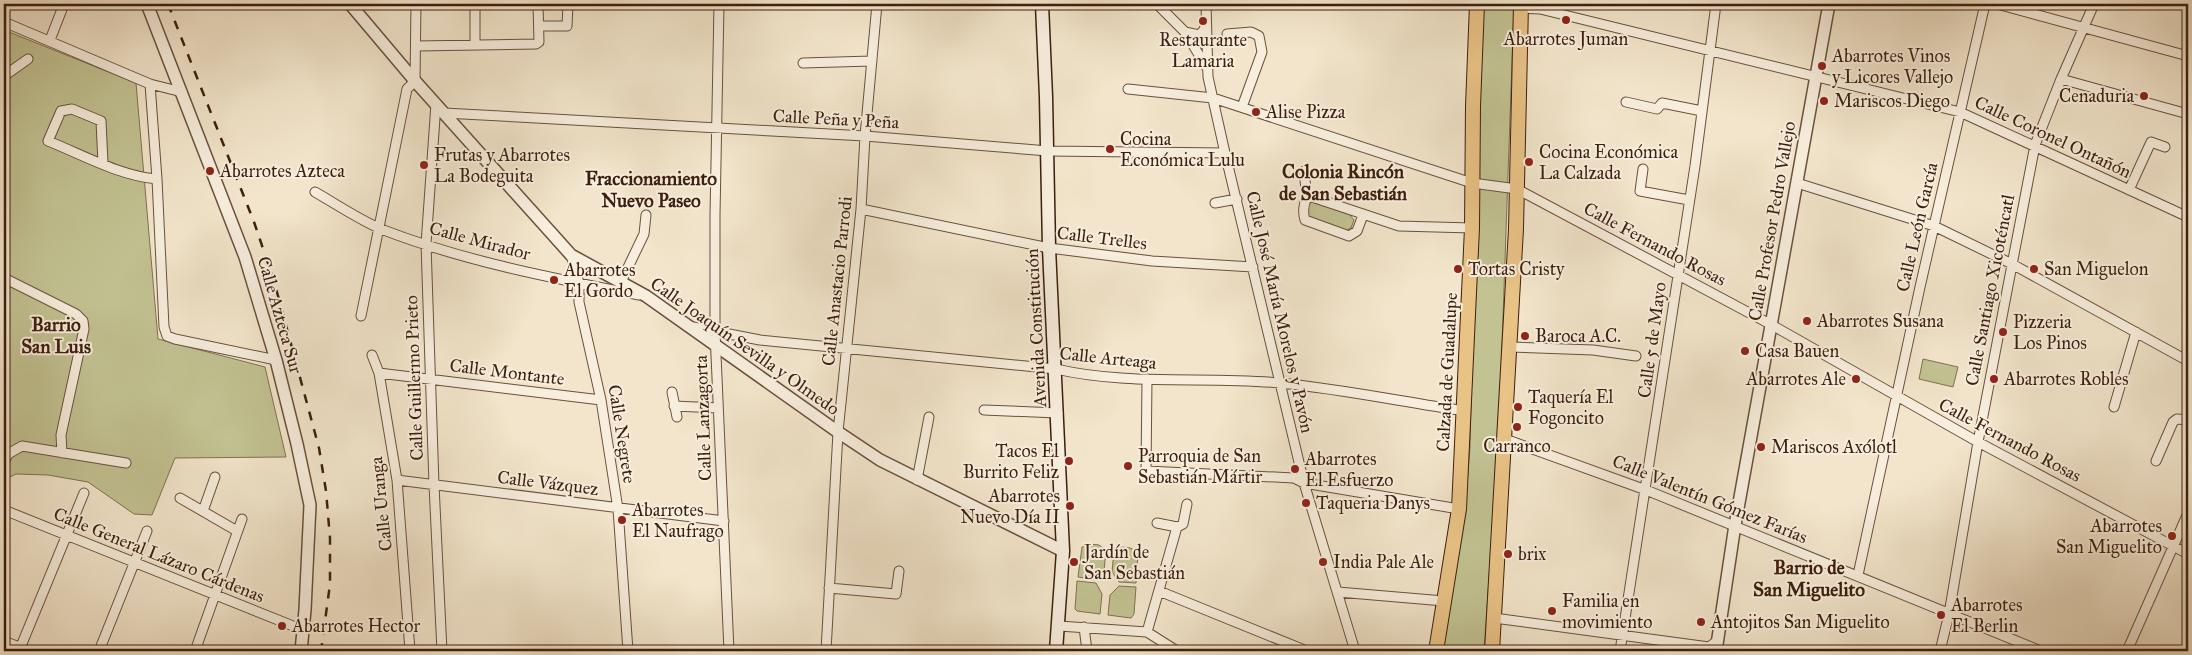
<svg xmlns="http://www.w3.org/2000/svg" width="2192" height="655" font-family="'IM FELL Great Primer',serif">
	<rect width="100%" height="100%" fill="#f2e5cb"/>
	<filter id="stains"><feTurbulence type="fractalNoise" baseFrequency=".004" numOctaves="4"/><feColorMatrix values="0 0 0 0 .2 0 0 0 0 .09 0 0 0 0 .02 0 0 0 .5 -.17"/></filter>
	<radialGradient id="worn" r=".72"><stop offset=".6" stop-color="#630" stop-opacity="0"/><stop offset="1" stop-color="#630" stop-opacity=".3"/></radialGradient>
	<!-- green -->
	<path fill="#c2c292" stroke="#807050" d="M1480,4H1514L1499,431L1484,651H1440L1465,510L1470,447Z
		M4,30L136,83L158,339L265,367L286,457L175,458L152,515L134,514L88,482L48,475L16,474L4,480Z
		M1312,202L1349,214L1354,220L1351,228L1345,231L1308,218V204Z
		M1923,359L1958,367L1953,387L1919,379Z
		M1090,544L1099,545L1106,550L1104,571L1096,580L1078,577L1082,547Z
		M1121,547L1130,548L1138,552L1136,583L1119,582L1112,572L1114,550Z
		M1077,581L1096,583L1102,594L1100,614L1077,611L1075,609Z
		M1119,586L1136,587L1134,614L1131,618L1108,615L1110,595Z"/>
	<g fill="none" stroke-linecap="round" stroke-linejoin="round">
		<defs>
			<path id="minor" d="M475,4V44
				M719,4L715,215V332L729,651
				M1157,4L1185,32L1207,68
				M1206,4L1208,77L1225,153L1304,483L1355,651
				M1997,4L2188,56
				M1521,8L1540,9L1960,112L2188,217
				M4,22L150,84L182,92
				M539,26H567L568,4
				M1185,32L1199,35L1204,30L1206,23
				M1227,34L1251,32L1259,36L1262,52L1242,107
				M50,40L64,4
				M416,46L536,44L539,42L538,4
				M803,63L872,61
				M4,76L28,59
				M2061,79L2188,114
				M150,84L157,179L164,327L167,336L175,339L276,360
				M1128,89L1213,98L1472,183L1517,189L1770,324L1978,442L2188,554
				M1626,102L1657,109L1662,103L1702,111
				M436,104L426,244L434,485L442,651
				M444,113L865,136L1048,151L1225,153
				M103,163L101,121L72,109L61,111L48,141C83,155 120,176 157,179
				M1643,169L1640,191L1689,200
				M1304,171L1307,198C1303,204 1303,214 1305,220L1349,236L1357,231L1363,215
				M1797,183L1934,226L2012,264L2188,361
				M2129,190L2151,142L2165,147
				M315,192C336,204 358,219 381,229C463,261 552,278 639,295
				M1307,198L1312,197L1399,226L1472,228
				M1215,203L1237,199
				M861,209L1049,248L1152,261L1253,267
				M571,255L579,283V302L601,400L618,509L628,651
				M4,278L76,314L83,321L84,329L61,435L62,453
				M621,282L644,234L646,215
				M361,316L407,89L415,81L416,4
				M693,327L760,340L1056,369C1129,386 1206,376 1280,383C1342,389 1403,402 1465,411
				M1510,347L1593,350L1636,356
				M372,355L379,373L397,480L410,651
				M379,373L601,400
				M1147,379L1146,471L1294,478L1304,483L1459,509
				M672,392L677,417
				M674,406L718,408
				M2114,407L2136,332
				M984,410L1058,413
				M1505,439L1646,490L2041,651
				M2156,461L2173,422L2177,419L2188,420
				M4,462L8,454L22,446L126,463
				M397,480L724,521
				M917,480L929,417
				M180,498L237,531
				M4,510L303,630
				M203,511L215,477
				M1157,523L1177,527
				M1177,527L1183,524L1187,504
				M1858,575L1920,287L1985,4
				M829,588L896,594L899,571
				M1159,591L1307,651
				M1338,592L1444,601
				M1494,618L1709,647L1718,640
				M1059,626L1147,632L1177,651
				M1084,627L1087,651
				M1147,632L1177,527
				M4,641L29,651
				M19,651L84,493
				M99,651L147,531
				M195,651L242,519
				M826,651L838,432L861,209L865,136L877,4
				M1620,651L1695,166L1716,4
				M1940,651L1949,614L1978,442L2035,145L2061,79L2094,4
				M2127,651L2188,513"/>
			<path id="tertiary" d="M147,4L245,257L276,360L297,444L310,505L305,610L301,651
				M350,4L415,81L571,255L646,296L838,432L880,460L1063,551
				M1716,651L1735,525L1829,4"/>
			<path id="secondary" d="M1042,4L1046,97L1049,248L1063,551L1056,651"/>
			<path id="primary" d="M1436,651L1459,509L1472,228L1473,106L1477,4
				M1492,651L1516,229L1521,4"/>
		</defs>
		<!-- minor casing -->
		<use href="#minor" stroke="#6a503d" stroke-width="11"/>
		<!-- tertiary casing -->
		<use href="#tertiary" stroke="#6a503d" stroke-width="14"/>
		<!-- secondary casing -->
		<use href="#secondary" stroke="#3d1e0e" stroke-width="15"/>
		<!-- primary casing -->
		<use href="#primary" stroke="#3d1e0e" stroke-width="16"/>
		<!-- minor -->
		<use href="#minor" stroke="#f7eedd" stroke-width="9"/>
		<!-- tertiary -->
		<use href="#tertiary" stroke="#f7eedd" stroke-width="11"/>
		<!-- secondary -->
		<use href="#secondary" stroke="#f7eedd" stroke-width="12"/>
		<!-- primary -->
		<use href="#primary" stroke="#e9c286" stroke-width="14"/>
		<!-- rail -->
		<path stroke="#3d1e0e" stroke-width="2.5" stroke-dasharray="9 9" stroke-linecap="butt" d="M168,4L254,222L274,281L319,448L326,491L330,538V584L321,651"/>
	</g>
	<!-- markers -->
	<g fill="#8f2418" stroke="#f7eedd" stroke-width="2">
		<circle cx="1566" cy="20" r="5"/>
		<circle cx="1203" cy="21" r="5"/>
		<circle cx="1822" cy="66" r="5"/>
		<circle cx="2144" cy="96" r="5"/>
		<circle cx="1824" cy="101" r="5"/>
		<circle cx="1256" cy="112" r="5"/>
		<circle cx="1110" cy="149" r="5"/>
		<circle cx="1529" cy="162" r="5"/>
		<circle cx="424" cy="165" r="5"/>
		<circle cx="210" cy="171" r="5"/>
		<circle cx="1458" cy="269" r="5"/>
		<circle cx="2034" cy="269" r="5"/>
		<circle cx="554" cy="280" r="5"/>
		<circle cx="1807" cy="321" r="5"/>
		<circle cx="2003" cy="332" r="5"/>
		<circle cx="1525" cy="336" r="5"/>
		<circle cx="1745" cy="351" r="5"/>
		<circle cx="1856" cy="379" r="5"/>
		<circle cx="1994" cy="379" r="5"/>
		<circle cx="1518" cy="407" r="5"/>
		<circle cx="1517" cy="427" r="5"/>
		<circle cx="1761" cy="447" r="5"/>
		<circle cx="1069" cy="461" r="5"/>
		<circle cx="1128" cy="466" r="5"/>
		<circle cx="1295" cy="469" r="5"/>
		<circle cx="1306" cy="503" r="5"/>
		<circle cx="1070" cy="506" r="5"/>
		<circle cx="622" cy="520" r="5"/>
		<circle cx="2172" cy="536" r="5"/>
		<circle cx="1508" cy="554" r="5"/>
		<circle cx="1074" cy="562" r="5"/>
		<circle cx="1323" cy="562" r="5"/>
		<circle cx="1552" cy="611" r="5"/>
		<circle cx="1941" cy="615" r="5"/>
		<circle cx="1701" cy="622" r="5"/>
		<circle cx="282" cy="626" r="5"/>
	</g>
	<g text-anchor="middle" stroke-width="4" stroke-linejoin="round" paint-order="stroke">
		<!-- poi labels -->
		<g font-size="18" fill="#3d1e0e" stroke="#f7eedd" text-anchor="start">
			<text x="1566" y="45" text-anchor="middle">Abarrotes Juman</text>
			<text x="1203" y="46" text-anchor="middle">Restaurante<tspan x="1203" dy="21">Lamaria</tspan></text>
			<text x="1832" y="62">Abarrotes Vinos<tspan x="1832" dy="21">y Licores Vallejo</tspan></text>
			<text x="2134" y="102" text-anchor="end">Cenaduria</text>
			<text x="1834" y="107">Mariscos Diego</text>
			<text x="1266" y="118">Alise Pizza</text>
			<text x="1120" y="145">Cocina<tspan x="1120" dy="21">Económica Lulu</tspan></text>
			<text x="1539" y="158">Cocina Económica<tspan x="1539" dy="21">La Calzada</tspan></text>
			<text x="434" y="161">Frutas y Abarrotes<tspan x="434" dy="21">La Bodeguita</tspan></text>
			<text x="220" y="177">Abarrotes Azteca</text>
			<text x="1468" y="275">Tortas Cristy</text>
			<text x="2044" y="275">San Miguelon</text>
			<text x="564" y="276">Abarrotes<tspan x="564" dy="21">El Gordo</tspan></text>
			<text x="1817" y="327">Abarrotes Susana</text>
			<text x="2013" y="328">Pizzeria<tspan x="2013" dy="21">Los Pinos</tspan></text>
			<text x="1535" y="342">Baroca A.C.</text>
			<text x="1755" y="357">Casa Bauen</text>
			<text x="1846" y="385" text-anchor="end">Abarrotes Ale</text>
			<text x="2004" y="385">Abarrotes Robles</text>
			<text x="1528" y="403">Taquería El<tspan x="1528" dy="21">Fogoncito</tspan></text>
			<text x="1517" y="452" text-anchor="middle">Carranco</text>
			<text x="1771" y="453">Mariscos Axólotl</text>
			<text x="1059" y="457" text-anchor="end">Tacos El<tspan x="1059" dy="21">Burrito Feliz</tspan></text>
			<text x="1138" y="462">Parroquia de San<tspan x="1138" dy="21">Sebastián Mártir</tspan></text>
			<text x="1305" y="465">Abarrotes<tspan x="1305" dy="21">El Esfuerzo</tspan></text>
			<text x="1060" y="502" text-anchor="end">Abarrotes<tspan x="1060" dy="21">Nuevo Día II</tspan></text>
			<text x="1316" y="509">Taqueria Danys</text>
			<text x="632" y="516">Abarrotes<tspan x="632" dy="21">El Naufrago</tspan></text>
			<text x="2162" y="532" text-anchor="end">Abarrotes<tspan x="2162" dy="21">San Miguelito</tspan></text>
			<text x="1084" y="558">Jardín de<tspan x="1084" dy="21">San Sebastián</tspan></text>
			<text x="1518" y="560">brix</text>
			<text x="1333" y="568">India Pale Ale</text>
			<text x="1562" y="607">Familia en<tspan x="1562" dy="21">movimiento</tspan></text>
			<text x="1951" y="611">Abarrotes<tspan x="1951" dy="21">El Berlin</tspan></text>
			<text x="1711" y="628">Antojitos San Miguelito</text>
			<text x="292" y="632">Abarrotes Hector</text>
		</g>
		<!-- street labels -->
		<g font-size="18" fill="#3d1e0e" stroke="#f7eedd">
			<text transform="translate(836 119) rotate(3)" y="6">Calle Peña y Peña</text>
			<text transform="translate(2053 137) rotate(25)" y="6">Calle Coronel Ontañón</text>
			<text transform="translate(1772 221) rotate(-80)" y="6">Calle Profesor Pedro Vallejo</text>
			<text transform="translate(1917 227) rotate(-77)" y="6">Calle León García</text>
			<text transform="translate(1102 238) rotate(7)" y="6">Calle Trelles</text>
			<text transform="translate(480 241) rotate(15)" y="6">Calle Mirador</text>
			<text transform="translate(1655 244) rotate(28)" y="6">Calle Fernando Rosas</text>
			<text transform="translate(837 281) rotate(-84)" y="6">Calle Anastacio Parrodi</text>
			<text transform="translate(1990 290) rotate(-79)" y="6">Calle Santiago Xicoténcatl</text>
			<text transform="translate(1280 312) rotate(77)" y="6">Calle José María Morelos y Pavón</text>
			<text transform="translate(280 315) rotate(74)" y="6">Calle Azteca Sur</text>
			<text transform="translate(1036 328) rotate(-93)" y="6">Avenida Constitución</text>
			<text transform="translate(1652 340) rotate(-82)" y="6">Calle 5 de Mayo</text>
			<text transform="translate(745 346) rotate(35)" y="6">Calle Joaquín Sevilla y Olmedo</text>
			<text transform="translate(1108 358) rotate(6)" y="6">Calle Arteaga</text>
			<text transform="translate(507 372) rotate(7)" y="6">Calle Montante</text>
			<text transform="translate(1447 372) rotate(-87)" y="6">Calzada de Guadalupe</text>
			<text transform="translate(414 378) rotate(-92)" y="6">Calle Guillermo Prieto</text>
			<text transform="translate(703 418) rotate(-92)" y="6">Calle Lanzagorta</text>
			<text transform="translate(622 434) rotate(81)" y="6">Calle Negrete</text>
			<text transform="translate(2010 440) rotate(28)" y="6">Calle Fernando Rosas</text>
			<text transform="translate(548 483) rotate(7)" y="6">Calle Vázquez</text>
			<text transform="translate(1710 499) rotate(22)" y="6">Calle Valentín Gómez Farías</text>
			<text transform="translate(381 504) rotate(-96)" y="6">Calle Uranga</text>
			<text transform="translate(159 555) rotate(22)" y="6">Calle General Lázaro Cárdenas</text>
		</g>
		<!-- neighbourhood labels -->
		<g font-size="19" font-weight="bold" fill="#3d1e0e" stroke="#f7eedd">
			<text x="1343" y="178">Colonia Rincón<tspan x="1343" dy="22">de San Sebastián</tspan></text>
			<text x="651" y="185">Fraccionamiento<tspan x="651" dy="22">Nuevo Paseo</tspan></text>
			<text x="56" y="331">Barrio<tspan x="56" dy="22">San Luis</tspan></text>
			<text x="1809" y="574">Barrio de<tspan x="1809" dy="22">San Miguelito</tspan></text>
		</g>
	</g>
	<!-- margin -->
	<rect width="2192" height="655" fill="none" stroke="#f2e5cb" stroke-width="20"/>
	<rect x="5" y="5" width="2182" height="645" fill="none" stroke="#3d1e0e" stroke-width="2.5"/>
	<rect x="10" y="10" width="2172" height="635" fill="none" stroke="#3d1e0e"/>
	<rect width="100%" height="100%" filter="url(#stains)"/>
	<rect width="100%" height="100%" fill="url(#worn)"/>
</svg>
